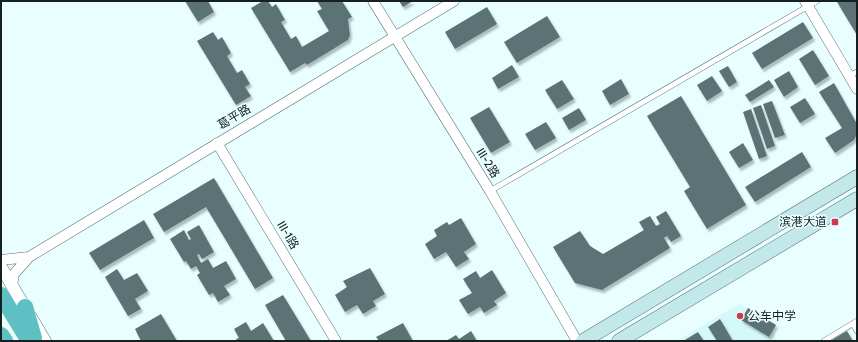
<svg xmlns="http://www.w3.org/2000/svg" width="858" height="342" font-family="Cabin,'Noto Sans SC',sans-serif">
	<defs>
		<filter id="shadow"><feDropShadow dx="2" dy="3" stdDeviation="1" flood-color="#0004"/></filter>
	</defs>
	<rect width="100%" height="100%" fill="#e9feff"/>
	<!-- built -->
	<path fill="#d4f9fa" d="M739,304L776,325L773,332L778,341H677Z"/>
	<!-- building -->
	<path fill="#5c7374" filter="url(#shadow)" d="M185,1H208L214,12L198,22Z
		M263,1H268L272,7L276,4L285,20L281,22L291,39L296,36L302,47L329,31L317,11L322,9L317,1H342L352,17L348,19L350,35L348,40L307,65L305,63L290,72L251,8Z
		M399,1H413L403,7Z
		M857,1V35L837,2Z
		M487,7L497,24L455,49L445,32Z
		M547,16L560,37L517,63L504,42Z
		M803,22L813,38L762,69L752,53Z
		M213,32L218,40L222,37L231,53L227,56L237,73L242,70L250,84L245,87L251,96L236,105L197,41Z
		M813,50L829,76L815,85L799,59Z
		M512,65L519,77L498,89L492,78Z
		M728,66L737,82L729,87L719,71Z
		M789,71L798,87L784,97L774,80Z
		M712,76L722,91L707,101L697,85Z
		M621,79L629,94L610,105L602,91Z
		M562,80L574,99L557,109L545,90Z
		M769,80L774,87L750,102L745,95Z
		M834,83L857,124V134L854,140L835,153L825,138L842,128L819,92Z
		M681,96L746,205L707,229L684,191L690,187L647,116Z
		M805,98L815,114L800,123L790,107Z
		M772,101L785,135L775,138L763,104Z
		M761,105L775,146L767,149L753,108Z
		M489,107L510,142L491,153L470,118Z
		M579,108L586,120L569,130L562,118Z
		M751,109L767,156L759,159L743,112Z
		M546,122L556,138L535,150L525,134Z
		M743,143L753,160L739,168L729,152Z
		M802,152L811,167L755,202L745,187Z
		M214,178L273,278L255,289L206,207L164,232L153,214Z
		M666,211L681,236L671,242L667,236L664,238L670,248L602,290L575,283L553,247L580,231L590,246L603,254L644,230L639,222L650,216L656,226L660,224L656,217Z
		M461,218L476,244L464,252L469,259L456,267L446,252L434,259L425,244L437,236L434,230L447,222L449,225Z
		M144,220L154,238L100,270L89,253Z
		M199,225L214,252L202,259L199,254L197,255L201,263L208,259L213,268L226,261L236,279L224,286L230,295L218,302L213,293L209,295L197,275L200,273L196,266L191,269L186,261L184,262L170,239L184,230L189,240L191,239L187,232Z
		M370,268L385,294L373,301L376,306L363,314L357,305L345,312L335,295L347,287L343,281Z
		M117,269L124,280L137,273L148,291L135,299L141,309L128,316L105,277Z
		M492,270L506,293L494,301L497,305L484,313L480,307L468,314L459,300L472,293L463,279L476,271L480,278Z
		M283,295L311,341H286L265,305Z
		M748,308L776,325L769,337L741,320Z
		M161,314L177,341H141L135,329Z
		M720,319L733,341H717L708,327Z
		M246,322L251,331L263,323L274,341H237L236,339L239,338L234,329Z
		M403,323L413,341H379L376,337Z
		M471,331L477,341H446L456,335L459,339Z
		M847,331L853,341H830Z
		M698,332L704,341H683Z"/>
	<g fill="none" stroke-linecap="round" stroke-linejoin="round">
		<defs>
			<path id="service" d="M849,76L857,72
				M490,191L817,1
				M853,324L857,331
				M824,341L857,321"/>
			<path id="minor" d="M373,1L490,191L577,341
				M805,1L857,89
				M217,143L336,341
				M1,260L29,257
				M12,285L14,274L29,257L454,1"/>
			<path id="tertiary" d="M1,267L45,341"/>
			<path id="secondary" d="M583,341L857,177
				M619,341L857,199"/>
			<path id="trunk" d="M1,295L29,341
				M25,307L34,338
				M1,335L5,341"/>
		</defs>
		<!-- service casing -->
		<use href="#service" stroke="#5c7374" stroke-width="6"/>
		<!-- minor casing -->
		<use href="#minor" stroke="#5c7374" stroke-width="11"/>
		<!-- tertiary casing -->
		<use href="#tertiary" stroke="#5c7374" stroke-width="13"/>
		<!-- secondary casing -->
		<use href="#secondary" stroke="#5c7374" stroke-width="15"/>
		<!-- trunk casing -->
		<use href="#trunk" stroke="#dadbdb" stroke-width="17"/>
		<!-- service -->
		<use href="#service" stroke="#fff" stroke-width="5"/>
		<!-- minor -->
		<use href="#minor" stroke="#fff" stroke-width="10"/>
		<!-- tertiary -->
		<use href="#tertiary" stroke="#fff" stroke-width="12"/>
		<!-- secondary -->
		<use href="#secondary" stroke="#c3e8e9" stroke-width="14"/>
		<!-- trunk -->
		<use href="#trunk" stroke="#5fc0c4" stroke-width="16"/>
	</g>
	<!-- markers -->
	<g fill="#cc3c4a" stroke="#e9feff" stroke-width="1.5">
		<rect x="831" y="218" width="8" height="8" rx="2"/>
		<circle cx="740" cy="316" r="4"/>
	</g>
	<g text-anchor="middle" stroke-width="3" stroke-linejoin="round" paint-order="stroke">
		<!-- street labels -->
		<g font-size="12" fill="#172021" stroke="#e9feff">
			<text transform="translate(234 117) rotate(-31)" y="4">葛平路</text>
			<text transform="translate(488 163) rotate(58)" y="4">III-2路</text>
			<text transform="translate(288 235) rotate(59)" y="4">III-1路</text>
		</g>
		<!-- poi labels -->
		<g font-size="12" fill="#172021" stroke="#e9feff" text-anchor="end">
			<text x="827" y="226">滨港大道</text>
			<text x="748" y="320" text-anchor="start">公车中学</text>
		</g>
	</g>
	<!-- border -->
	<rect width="858" height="342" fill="none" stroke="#172021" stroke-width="4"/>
</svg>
